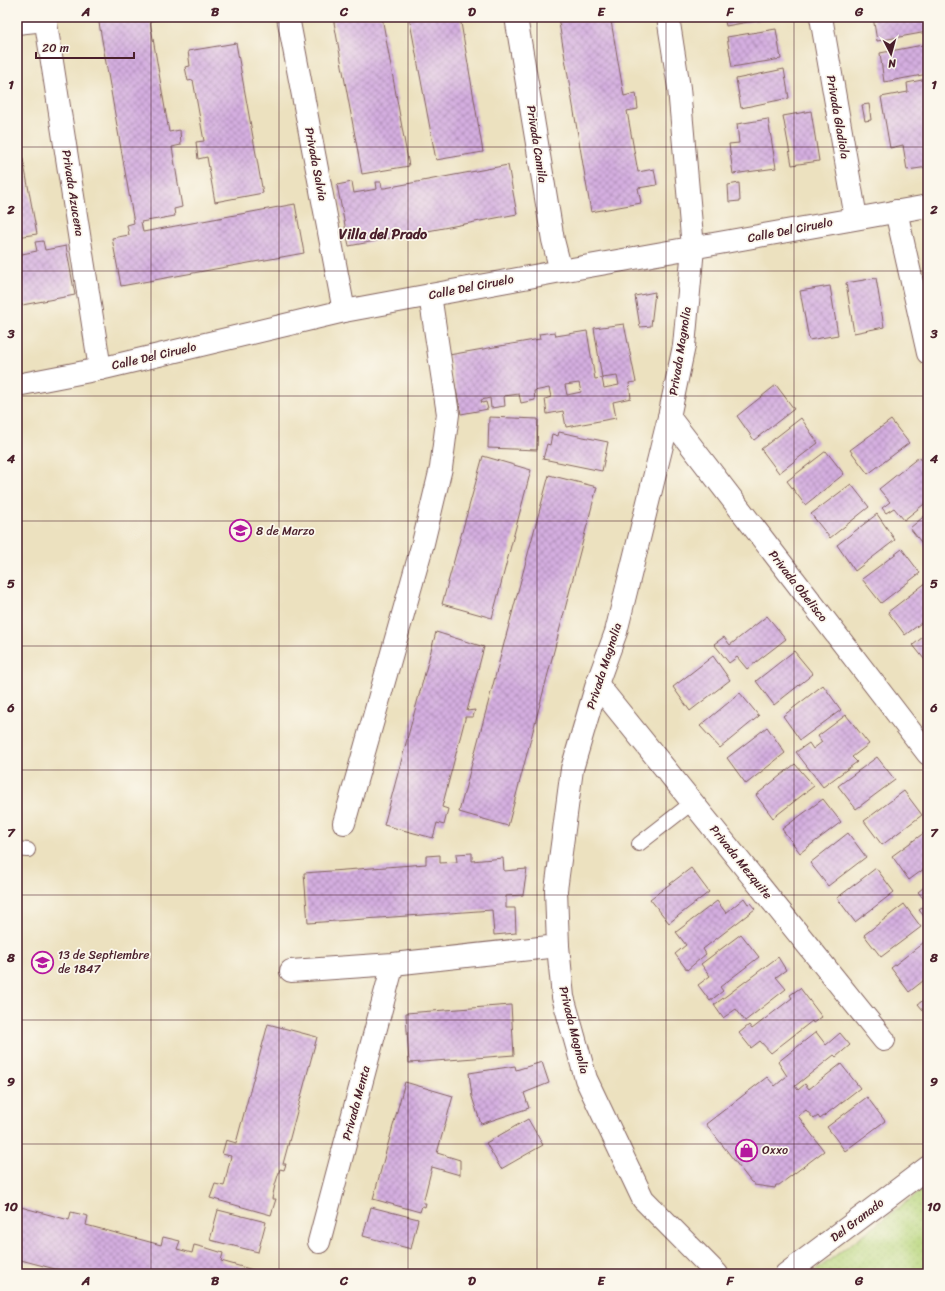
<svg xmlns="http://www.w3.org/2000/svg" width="945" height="1291" font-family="Sriracha,sans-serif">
	<defs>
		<pattern id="park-dots" width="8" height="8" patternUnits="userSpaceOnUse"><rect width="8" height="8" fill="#b7d67c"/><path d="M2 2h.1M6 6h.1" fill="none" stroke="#9fb76b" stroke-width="1.8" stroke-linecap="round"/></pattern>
		<pattern id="building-cross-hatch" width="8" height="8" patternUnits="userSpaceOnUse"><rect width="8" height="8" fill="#d4aee0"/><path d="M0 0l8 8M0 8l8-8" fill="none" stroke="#ae8db6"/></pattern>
	</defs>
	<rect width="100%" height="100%" fill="#fbf7ec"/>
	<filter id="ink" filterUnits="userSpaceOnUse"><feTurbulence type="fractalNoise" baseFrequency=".025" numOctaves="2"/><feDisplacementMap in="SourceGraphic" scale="8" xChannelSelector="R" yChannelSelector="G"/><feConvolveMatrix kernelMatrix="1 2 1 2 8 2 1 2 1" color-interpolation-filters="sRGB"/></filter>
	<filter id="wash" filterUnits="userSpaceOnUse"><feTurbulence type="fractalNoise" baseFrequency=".012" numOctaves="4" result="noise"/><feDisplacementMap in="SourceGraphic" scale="16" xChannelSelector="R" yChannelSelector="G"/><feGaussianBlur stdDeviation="0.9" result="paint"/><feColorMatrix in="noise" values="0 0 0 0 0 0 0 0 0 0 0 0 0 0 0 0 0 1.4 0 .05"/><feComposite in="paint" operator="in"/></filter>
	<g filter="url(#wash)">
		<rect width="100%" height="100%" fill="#ece1bf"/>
		<!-- park -->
		<path fill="url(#park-dots)" stroke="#807a54" d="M928,1186V1274H811Z"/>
		<g id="blocks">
			<!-- building -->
			<path fill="url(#building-cross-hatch)" fill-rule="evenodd" d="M98,17H164V19L150,21L169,132L180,130L181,145L172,147L182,207L174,209L175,216L141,222L143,232L295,204L304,253L121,286L112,238L129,235L127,225L134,223Z
				M333,17H382L409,166L362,174Z
				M409,17H460L483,152L436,160Z
				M558,17H631L611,21L624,96L636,93L638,109L627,111L638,172L654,169L657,185L638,188L641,203L591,212Z
				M724,17H770V18L726,26Z
				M873,17H924L927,32L877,41Z
				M776,29L781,59L732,67L727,37Z
				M236,43L263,193L215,202L207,157L198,159L196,142L204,141L193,80L188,81L185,67L190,66L188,51Z
				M928,44V74L884,82L880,53Z
				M784,69L789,98L741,108L736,79Z
				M927,79L928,167L907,170L903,145L890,148L881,97L908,92L907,83Z
				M869,104L871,120L865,121L862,105Z
				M811,111L819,161L792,165L783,116Z
				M768,119L776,168L733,174L729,144L739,143L737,124Z
				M17,127L37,234L17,237Z
				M508,165L517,214L349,246L337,185L352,182L354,193L377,189L376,182H381L382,188H385Z
				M739,183L740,201L729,202L728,185Z
				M43,241L45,250L66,246L75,295L17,306V255L37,251L35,242Z
				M876,278L884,327L854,333L846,283Z
				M830,286L838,335L809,340L800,291Z
				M655,292L651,326L640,327L635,296Z
				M624,324L636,382L629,383L631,398L613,402L616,418L566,427L563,411L547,414L545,399L551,397L549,388L534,391L535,400L521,403L519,394L504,396L505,406L491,408L490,398L481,400L482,403L486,402L488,409L461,414L449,355L540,339L539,334L555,332L556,336L587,331L595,379L602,378L604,388L619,385L617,376L602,378L594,328ZM579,383L581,392L567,395L565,385Z
				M776,385L794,409L754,440L737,416Z
				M489,417L538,419L537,450L488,448Z
				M801,418L818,443L779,473L761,449Z
				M891,420L909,443L868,474L850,450Z
				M559,432L608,442L602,471L543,459L547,444L550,445L552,434L558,436Z
				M826,451L844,474L805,505L787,481Z
				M483,456L531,470L492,618L442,604Z
				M919,457L928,468V501L904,520L894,508L886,513L882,508L890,502L879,489Z
				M549,475L597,487L508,826L459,812Z
				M851,484L869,507L830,538L811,514Z
				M928,513V551L910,528Z
				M877,514L895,540L855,571L837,545Z
				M902,549L920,573L881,603L862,579Z
				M927,582L928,618L905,635L888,612Z
				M767,616L786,639L747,669L737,657L729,663L714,644L724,637L730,645Z
				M436,632L484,647L467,711L475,710L473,717H465V719L442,807L448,809L444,825L437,823L433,838L384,825Z
				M928,633V664L913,645Z
				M794,651L813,674L774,705L756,681Z
				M713,656L730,680L690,711L673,687Z
				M823,685L841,710L800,740L783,716Z
				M740,693L759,716L720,748L700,726Z
				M846,715L869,744L852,757L857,762L823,787L796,752L809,743L813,749L822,742L818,736Z
				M767,727L785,753L746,784L727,758Z
				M877,757L895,780L856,809L838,786Z
				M795,764L814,786L773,818L756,795Z
				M904,791L922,815L882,845L864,821Z
				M823,799L841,822L800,853L782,829Z
				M928,830V866L909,880L892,856Z
				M848,833L866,857L828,886L810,863Z
				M472,853V861L503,858L504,871L527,869L523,895L506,896V908H515L516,933L494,935L492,910L308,923L304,873L426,864V856L440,855V863L457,862L456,854Z
				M691,868L709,892L669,923L650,899Z
				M876,868L894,892L855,922L837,898Z
				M928,884V921L919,910L928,904L918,892Z
				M744,898L748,904L750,903L755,909L703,949L706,954L687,970L675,954L686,945L676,932L717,901L726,913Z
				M904,904L921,927L881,957L864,935Z
				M741,934L759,957L720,987L723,991L710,1001L698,985L710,976L701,964Z
				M928,939V977L909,992L891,968Z
				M778,957L786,970L776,977L786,989L745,1021L736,1009L723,1018L714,1005Z
				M800,988L822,1017L813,1023L812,1021L771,1053L760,1041L751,1048L739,1033L749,1025L752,1029L792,998L790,995Z
				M928,997V1016L918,1004Z
				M511,1005L514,1055L409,1063L406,1013Z
				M268,1024L317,1037L283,1164H286L284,1170L280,1169L275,1185L272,1199H276L271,1215L210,1198L215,1184L224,1186L231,1156L222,1154L226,1140L236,1143Z
				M816,1032L826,1045L840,1033L850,1045L836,1057L834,1055L795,1086L798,1090L805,1084L809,1089L841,1064L860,1088L820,1119L818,1116L814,1119L806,1110L798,1116L824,1151L779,1185H776L775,1188L754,1185V1183L751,1182L706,1124L767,1077L775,1086L787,1076L778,1062Z
				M542,1062L549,1083L524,1093L529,1108L481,1124L472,1097L469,1073L515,1066L516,1070Z
				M405,1082L453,1096L437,1153L460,1160V1175L432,1167L423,1203H426L425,1207L422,1206L420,1212L373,1199Z
				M867,1097L885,1121L845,1151L827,1127Z
				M528,1119L543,1145L501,1169L486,1143Z
				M17,1206L69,1220L71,1212L88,1216L86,1225L161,1245L163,1237L180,1241L177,1249L192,1253L194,1245L210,1249L223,1253L221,1261L267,1274H74L17,1259Z
				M371,1207L418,1219L411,1249L363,1236Z
				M218,1210L266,1222L258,1252L210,1240Z"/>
		</g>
	</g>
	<g filter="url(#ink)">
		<use href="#blocks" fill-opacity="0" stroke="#83635f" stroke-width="1"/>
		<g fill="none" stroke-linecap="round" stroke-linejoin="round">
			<defs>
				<path id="lane" d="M17,27L46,24
					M639,844L693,802
					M17,849L28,850"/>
				<path id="street" d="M45,17L100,369
					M288,17L344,311
					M516,17L553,240L561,271
					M821,17L856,218
					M896,211L928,353
					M669,417L928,754
					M597,684L884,1040
					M344,823L423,543L441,468L448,414L430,295
					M291,971L393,964L558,946
					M319,1242L393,964"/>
				<path id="secondary" d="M668,17L679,88L693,248L684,346L669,417L616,632L597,684L572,769L556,890L558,946L563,997L586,1079L643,1199L717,1274
					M17,385L100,369L344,311L561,271L928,206
					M786,1274L928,1167"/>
			</defs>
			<!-- lane casing -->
			<use href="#lane" stroke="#83635f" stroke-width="16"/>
			<!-- street casing -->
			<use href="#street" stroke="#83635f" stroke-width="24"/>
			<!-- secondary casing -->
			<use href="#secondary" stroke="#83635f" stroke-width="24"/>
			<!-- lane -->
			<use href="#lane" stroke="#fff" stroke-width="14"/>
			<!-- street -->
			<use href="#street" stroke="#fff" stroke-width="22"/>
			<!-- secondary -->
			<use href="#secondary" stroke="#fff" stroke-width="22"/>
		</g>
	</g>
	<!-- grid -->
	<path fill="none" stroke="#4a1f2b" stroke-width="1" stroke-opacity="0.55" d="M151,17V1274M279,17V1274M408,17V1274M537,17V1274M666,17V1274M794,17V1274M17,147H928M17,271H928M17,396H928M17,521H928M17,646H928M17,770H928M17,895H928M17,1020H928M17,1144H928"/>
	<!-- icons -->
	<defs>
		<symbol id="school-ring" viewBox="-11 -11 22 22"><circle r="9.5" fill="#fbf7ec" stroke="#b5179e" stroke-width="1.5"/><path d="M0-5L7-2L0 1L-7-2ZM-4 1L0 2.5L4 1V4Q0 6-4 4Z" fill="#b5179e"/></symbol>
		<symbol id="shop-ring" viewBox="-11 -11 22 22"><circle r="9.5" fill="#fbf7ec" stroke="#b5179e" stroke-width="1.5"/><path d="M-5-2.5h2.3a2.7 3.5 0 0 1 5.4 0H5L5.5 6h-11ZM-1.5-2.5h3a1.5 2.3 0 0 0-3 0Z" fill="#b5179e"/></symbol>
	</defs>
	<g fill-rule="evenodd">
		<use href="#school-ring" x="228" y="518" width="25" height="25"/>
		<use href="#school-ring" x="30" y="950" width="25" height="25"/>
		<use href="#shop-ring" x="734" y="1138" width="25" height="25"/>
	</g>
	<g text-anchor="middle" stroke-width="3.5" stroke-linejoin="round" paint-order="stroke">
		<!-- street labels -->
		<g font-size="12" fill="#4a1f2b" stroke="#fbf7ec">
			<text transform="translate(838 117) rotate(80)" y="4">Privada Gladiola</text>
			<text transform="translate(537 144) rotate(81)" y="4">Privada Camila</text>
			<text transform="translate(316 164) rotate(79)" y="4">Privada Salvia</text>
			<text transform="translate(73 193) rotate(81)" y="4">Privada Azucena</text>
			<text transform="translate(790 230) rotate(-11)" y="4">Calle Del Ciruelo</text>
			<text transform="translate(471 287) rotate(-11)" y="4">Calle Del Ciruelo</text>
			<text transform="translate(680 351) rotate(-81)" y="4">Privada Magnolia</text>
			<text transform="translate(154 356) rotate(-13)" y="4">Calle Del Ciruelo</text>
			<text transform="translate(798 586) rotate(52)" y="4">Privada Obelisco</text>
			<text transform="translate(604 666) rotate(-72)" y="4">Privada Magnolia</text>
			<text transform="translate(741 862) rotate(51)" y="4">Privada Mezquite</text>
			<text transform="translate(574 1030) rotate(76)" y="4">Privada Magnolia</text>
			<text transform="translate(356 1103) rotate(-75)" y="4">Privada Menta</text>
			<text transform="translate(857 1220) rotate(-37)" y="4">Del Granado</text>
		</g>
		<!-- poi labels -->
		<g font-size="12" fill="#4a1f2b" stroke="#fbf7ec" text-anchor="start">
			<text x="256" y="535">8 de Marzo</text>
			<text x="58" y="959">13 de Septiembre<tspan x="58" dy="14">de 1847</tspan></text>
			<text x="762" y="1154">Oxxo</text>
		</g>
		<!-- quarter labels -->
		<g font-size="14" font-weight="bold" fill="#4a1f2b" stroke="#fbf7ec">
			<text x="383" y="239">Villa del Prado</text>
		</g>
	</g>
	<!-- margin -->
	<rect width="945" height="1291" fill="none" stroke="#fbf7ec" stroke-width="44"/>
	<!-- north arrow -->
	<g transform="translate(891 54) rotate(174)" stroke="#fbf7ec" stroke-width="3" paint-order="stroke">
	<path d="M0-3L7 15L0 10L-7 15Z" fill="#4a1f2b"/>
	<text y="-6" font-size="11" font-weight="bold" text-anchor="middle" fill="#4a1f2b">N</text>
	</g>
	<!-- scale -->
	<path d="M36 52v6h98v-6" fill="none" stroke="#4a1f2b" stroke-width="2"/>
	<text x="42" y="52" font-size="12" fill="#4a1f2b" stroke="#fbf7ec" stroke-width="3" paint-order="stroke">20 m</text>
	<rect x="22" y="22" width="901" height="1247" fill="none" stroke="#4a1f2b" stroke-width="1.5"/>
	<g font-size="13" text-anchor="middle" font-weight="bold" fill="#4a1f2b">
		<text x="86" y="16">A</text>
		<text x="215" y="16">B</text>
		<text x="344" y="16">C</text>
		<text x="472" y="16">D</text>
		<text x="601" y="16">E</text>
		<text x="730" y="16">F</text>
		<text x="859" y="16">G</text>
		<text x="11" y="89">1</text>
		<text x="934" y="89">1</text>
		<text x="11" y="214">2</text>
		<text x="934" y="214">2</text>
		<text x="11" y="338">3</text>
		<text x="934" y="338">3</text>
		<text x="11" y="463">4</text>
		<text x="934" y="463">4</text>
		<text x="11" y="588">5</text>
		<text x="934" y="588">5</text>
		<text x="11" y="712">6</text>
		<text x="934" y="712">6</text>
		<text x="11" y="837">7</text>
		<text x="934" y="837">7</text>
		<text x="11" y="962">8</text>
		<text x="934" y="962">8</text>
		<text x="11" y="1086">9</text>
		<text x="934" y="1086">9</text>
		<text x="11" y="1211">10</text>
		<text x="934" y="1211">10</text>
		<text x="86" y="1285">A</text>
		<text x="215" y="1285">B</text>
		<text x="344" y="1285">C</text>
		<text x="472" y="1285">D</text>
		<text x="601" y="1285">E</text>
		<text x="730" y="1285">F</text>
		<text x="859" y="1285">G</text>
	</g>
</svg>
